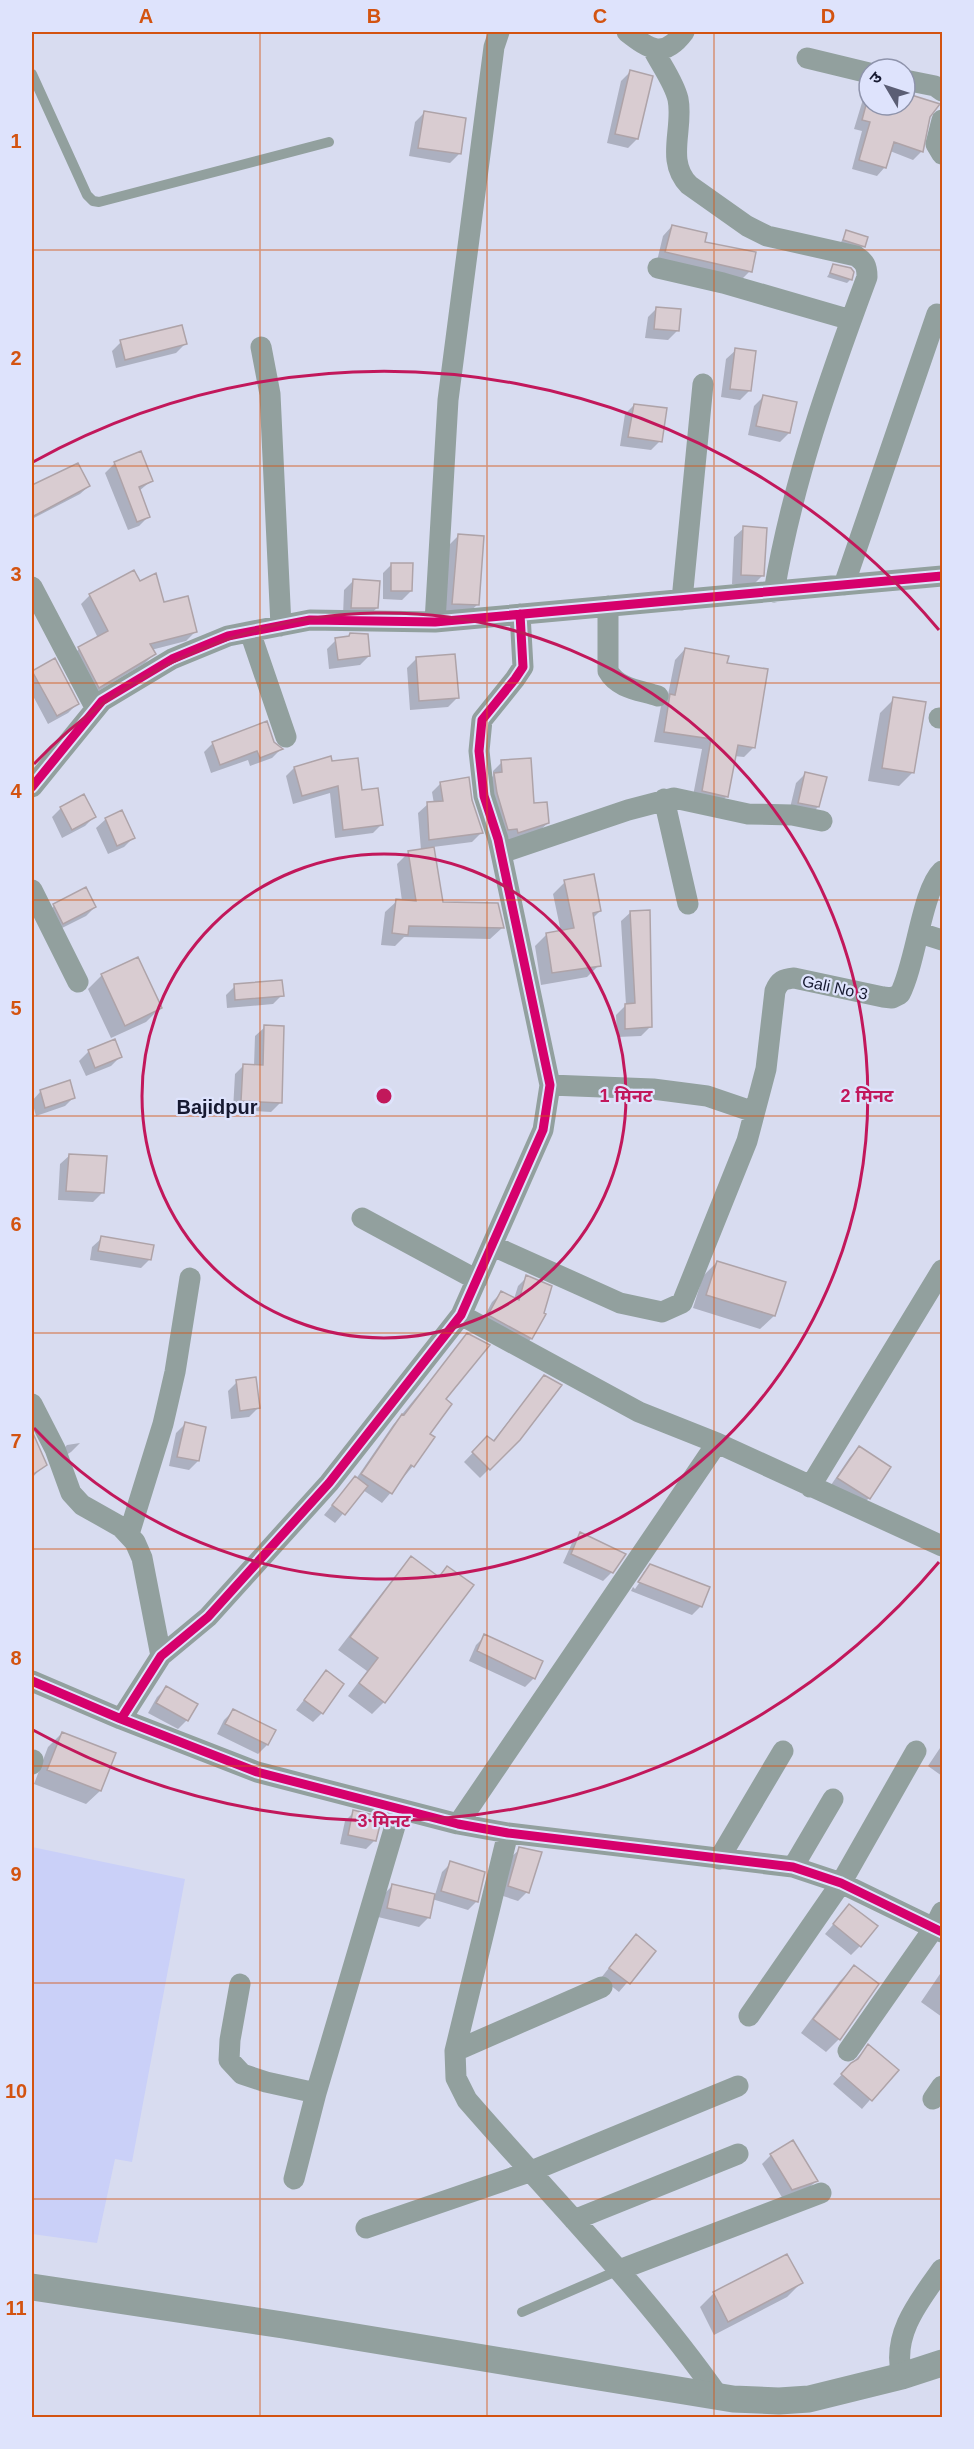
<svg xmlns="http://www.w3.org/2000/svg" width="974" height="2449" font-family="Arial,'Noto Sans Devanagari',sans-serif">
	<rect width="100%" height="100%" fill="#d8dcf0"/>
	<!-- built -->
	<path fill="#cad0f8" d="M32,1847L185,1879L132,2162L115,2159L97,2243L32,2234Z"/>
	<!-- shadow -->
	<path fill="#0003" d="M630,72L637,139L628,148L607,143L621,81Z
		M869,90V105H905V95L928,116L922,151L913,160L890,151L885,167L877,176L852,169L862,131L854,129L864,96Z
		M424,113L459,154L450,163L409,156L415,122Z
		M672,226L750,271L741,280L657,261L663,236Z
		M847,231L864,246L859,250L840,244Z
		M834,266L851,279L847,283L827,277Z
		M657,308L678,330L668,340L645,338L648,317Z
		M121,342L185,344L176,353L116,368L112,351Z
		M736,350L749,391L740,400L721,397L726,359Z
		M763,397L789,433L780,442L748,435L754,406Z
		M634,405L660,441L651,450L620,446L625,414Z
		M140,453L151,481L139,491L148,517L139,526L128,530L105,473L114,464Z
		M78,465L89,486L80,494L32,519V487Z
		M744,528L763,575L753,585L732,584L734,537Z
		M458,536L477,605L463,618L439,617L444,550Z
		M392,564L411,591L402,600L383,599V573Z
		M353,581L377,608L367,617L343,616L344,590Z
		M139,583L195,632L186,641L151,650L154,654L145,663L90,696L70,658L79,649L98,638L81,604L90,595Z
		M336,640L369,656L360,665L329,669L327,649Z
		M685,649L725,664L754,747L744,757L734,756L727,796L717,806L692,801L702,749L654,742L661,706L667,700L675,660Z
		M416,659L457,698L448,707L410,710L407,668Z
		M33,672L77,704L68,713L48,724L32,694Z
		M894,699L913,772L899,786L868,781L880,713Z
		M213,743H273L281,749L272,758L250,766L248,760L211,773L204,752Z
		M502,762L548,823L538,832L509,842L508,837L499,838L486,783L493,776V771Z
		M331,763L361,791L381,825L373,833L335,838L330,793L293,804L286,776L294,768Z
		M805,774L818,807L809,816L789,812L796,783Z
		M441,783L470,800L481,833L472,842L433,847L441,903L502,928L490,939L404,937L395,946L381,945L385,912L397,901H402L397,864L409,852L421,850L418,813L428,804H434L432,792Z
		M83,796L94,817L85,826L62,838L52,817L61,808Z
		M121,812L133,838L124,847L108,854L96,828L106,819Z
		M565,882L600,911L592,919L599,965L587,977L541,985L535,946L547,934L561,932L553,894Z
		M54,906L95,907L86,916L54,932L45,915Z
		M631,912L650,1027L641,1036L617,1037L616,1015L626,1005L621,921Z
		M102,975L160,1008L146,1022L111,1038L88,989Z
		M235,986L282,995L273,1004L227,1008L226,995Z
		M265,1027L280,1103L271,1112L233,1110L235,1074L244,1065L254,1066L255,1036Z
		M114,1041L121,1056L111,1066L86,1076L79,1061L88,1052Z
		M40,1092L74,1097L65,1106L36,1116L32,1101Z
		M70,1155L102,1193L93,1202L58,1200L60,1164Z
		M102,1238L150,1259L141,1268L90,1260L92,1247Z
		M717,1262L774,1316L760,1329L693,1308L703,1276Z
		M527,1277L531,1339L522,1348L480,1325L492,1302L501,1293L514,1299L518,1286Z
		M468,1335L444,1400L413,1466L382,1503L363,1490L335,1523L324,1515L347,1487L356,1479L393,1425Z
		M544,1376L519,1439L480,1478L464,1462L487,1438L492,1442Z
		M237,1382L258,1408L249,1417L231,1419L228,1391Z
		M185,1424L198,1461L189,1470L169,1466L176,1433Z
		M32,1435L45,1464L32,1478Z
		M80,1443L71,1452L60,1459L58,1454L67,1445Z
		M859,1448L869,1498L860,1507L829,1488L850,1457Z
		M581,1534L612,1572L603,1581L563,1563L572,1543Z
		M411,1558L437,1578L447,1568L384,1702L372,1714L348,1696L367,1671L338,1650L399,1571Z
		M651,1566L701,1606L692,1615L631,1591L633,1587L635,1589L646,1573H643Z
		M485,1636L534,1678L525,1687L469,1661L476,1645Z
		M326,1672L322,1713L313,1722L296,1710Z
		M166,1688L187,1720L178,1729L148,1713L157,1697Z
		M233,1711L274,1731L267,1745L258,1754L217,1734L224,1720Z
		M62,1733L114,1754L100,1791L86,1804L34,1784L48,1747Z
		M942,1745V1776L928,1766Z
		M354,1812L375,1840L366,1849L340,1844L345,1821Z
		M520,1849L527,1892L518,1901L500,1895L510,1858Z
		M451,1863L477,1901L468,1910L432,1899L428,1918L419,1927L378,1917L383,1895L393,1885L435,1895L442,1872Z
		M849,1906L860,1946L851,1955L825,1934Z
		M627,1945L654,1951L619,1992L601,1978Z
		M854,1967L839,2039L826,2052L801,2033L840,1981Z
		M942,1971V2017L921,2002Z
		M868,2046L896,2070L862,2109L833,2084Z
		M771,2155L816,2181L807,2190L783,2199L762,2164Z
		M801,2283L787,2297L714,2335L700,2307L714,2293Z"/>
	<!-- building -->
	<path fill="#d9ccd1" stroke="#aea3a8" stroke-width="1.5" d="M630,70L653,76L638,139L615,134Z
		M905,93L940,104L930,117L923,152L894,142L886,168L859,160L870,122L862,120L866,105H905Z
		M424,111L466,118L461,154L418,148Z
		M672,225L707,233L705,242L756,252L752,272L665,252Z
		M846,230L868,237L865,247L843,240Z
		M833,264L851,268L854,272L852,280L830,273Z
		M656,307L681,309L679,331L654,329Z
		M182,325L187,344L125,360L120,340Z
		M735,348L756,351L751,391L730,389Z
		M763,395L797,402L790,433L756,426Z
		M634,404L667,408L662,442L628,437Z
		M141,451L153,481L139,487L150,517L137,522L114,462Z
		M78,463L90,486L32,517V485Z
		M743,526L767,528L764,576L741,575Z
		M458,534L484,536L479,605L452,604Z
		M391,563H413L412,591H391Z
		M134,570L140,581L156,573L164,602L188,596L197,632L150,644L156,654L99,688L78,647L108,631L89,594Z
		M353,579L380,581L378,608H351Z
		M350,633L368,634L370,656L338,660L335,638L349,636Z
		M685,648L729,656L727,663L768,669L755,748L738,745L728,797L702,791L711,739L664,732L670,694L675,695Z
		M455,654L459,698L419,701L416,657Z
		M55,658L79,704L57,716L32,671Z
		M893,697L926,702L914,773L882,768Z
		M267,721L274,742L283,749L260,758L257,751L220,765L212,742Z
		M331,756L332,761L358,758L362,790L378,788L383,825L343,830L338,786L302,796L294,767Z
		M531,758L534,803L547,802L549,823L518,833L517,829L508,830L497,793L494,773L502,772L501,760Z
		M805,772L827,777L819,807L798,803Z
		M469,777L472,800L483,833L429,840L427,802L443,801L440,782Z
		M84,794L96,817L72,830L60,807Z
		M122,810L135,838L117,846L105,818Z
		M434,847L443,902L498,903L504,928L409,926L408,935L392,933L396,899L416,901L408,851Z
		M594,874L601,911L593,913L601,966L552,973L546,933L574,928L564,880Z
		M86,887L96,907L63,924L53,904Z
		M650,910L652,1027L625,1029V1004L635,1003L630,911Z
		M138,957L162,1008L125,1026L101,974Z
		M282,980L284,996L235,1000L234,984Z
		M264,1025L284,1026L282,1103L241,1101L243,1064L263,1065Z
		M115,1039L122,1057L95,1068L88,1050Z
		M70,1080L75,1098L45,1108L40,1090Z
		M69,1154L107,1156L104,1193L66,1191Z
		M101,1236L154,1245L151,1260L98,1251Z
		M717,1261L786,1282L775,1316L706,1295Z
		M526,1275L552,1286L544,1313L546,1314L532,1339L488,1315L501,1291L519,1300Z
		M467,1333L490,1345L446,1399L452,1404L430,1434L435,1437L414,1467L411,1465L392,1494L361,1474L402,1414L404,1415Z
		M544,1375L562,1385L520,1440L490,1470L472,1452L487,1436L494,1441Z
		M256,1377L260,1408L240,1411L236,1380Z
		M185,1422L206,1427L199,1461L177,1457Z
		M32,1431L47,1465L32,1475Z
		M859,1446L891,1467L870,1499L837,1478Z
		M355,1476L368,1486L345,1515L332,1505Z
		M580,1532L626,1554L613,1573L571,1554Z
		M411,1556L439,1577L447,1566L474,1585L385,1703L359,1683L378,1658L350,1637Z
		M650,1564L710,1587L702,1607L638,1582Z
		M484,1634L543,1661L535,1679L477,1651Z
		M326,1670L344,1684L323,1714L304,1700Z
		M166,1686L198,1704L188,1721L156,1703Z
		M233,1709L276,1730L268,1745L225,1724Z
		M62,1732L116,1753L101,1791L47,1770Z
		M353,1810L382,1817L376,1841L348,1835Z
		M519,1847L542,1852L529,1893L508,1886Z
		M450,1861L485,1872L478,1902L441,1891Z
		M392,1884L435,1894L430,1918L387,1908Z
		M849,1904L878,1926L861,1947L833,1924Z
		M636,1934L656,1951L630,1984L609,1968Z
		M854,1965L879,1984L840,2040L813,2019Z
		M868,2044L899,2070L872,2101L841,2074L851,2063L858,2059Z
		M793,2140L818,2181L792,2190L770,2154Z
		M787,2254L803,2283L728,2322L713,2292Z"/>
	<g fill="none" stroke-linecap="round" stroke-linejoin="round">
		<!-- service -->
		<path stroke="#92a09e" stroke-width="10" d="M32,74L87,195L93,201L99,202L329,142
			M522,2312L619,2270"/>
		<!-- minor -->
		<path stroke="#92a09e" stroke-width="21" d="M627,32C650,50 664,59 684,32
			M653,49C661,65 674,82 678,99C684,128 665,161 689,185L747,226L767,236L856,256C865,262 867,266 867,277C829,379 792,484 774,592
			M807,58L869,73
			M905,80L935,86L942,91
			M942,120L936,144L942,154
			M658,268L723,283L851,320
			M261,347L270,394L281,626
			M844,585L937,314
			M32,587L95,707
			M682,600L703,384
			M608,606V671C618,689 640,690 658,696
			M435,622L448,400L494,47L499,32
			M250,632L286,737
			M939,718H942
			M32,787L102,701L172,659L228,636L310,620L435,622L942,576
			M664,799L688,904
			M501,853L628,810L674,798L748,814L792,815L822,821
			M32,890L78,982
			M920,933L942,940
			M550,1085L653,1089L707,1096L754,1112
			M362,1218L477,1280
			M493,1246L620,1303L662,1312L682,1303L747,1141L766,1069L775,991C779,981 783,979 794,978L883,997L892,998L900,994C916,963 922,890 942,871
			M461,1315L639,1412L717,1443
			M32,1404L55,1449L71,1493L82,1505L121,1527L135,1542L142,1558L161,1656
			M810,1487L942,1270
			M129,1534L163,1424L175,1372L190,1278
			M32,1681L121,1719L257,1772L458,1824L508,1833L793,1867L841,1883L942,1932
			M121,1719L161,1656L208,1617L329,1483L461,1315L543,1130L550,1085L498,839L484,796L479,751L482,720L515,679L523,667L520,614
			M32,1764L33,1760
			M458,1824L717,1443L942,1546
			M508,1833L455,2051L456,2078L467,2100C552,2198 644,2290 719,2397
			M719,1859L783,1751
			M793,1867L833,1799
			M240,1984L230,2040L229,2060L242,2074L266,2082L316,2093
			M749,2016L841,1883L916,1751
			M455,2051L602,1987
			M848,2051L934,1928L942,1912
			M933,2099L942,2086
			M294,2179L316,2093L400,1809
			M574,2220L738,2154
			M366,2228L529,2172L738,2086
			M619,2270L821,2193
			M902,2376C891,2335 919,2301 942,2269"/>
		<!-- tertiary -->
		<path stroke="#92a09e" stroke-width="27" d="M32,2287L283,2325L733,2399L779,2401L809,2399L902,2376L942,2363"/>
		<defs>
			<path id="cycleway" d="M32,787L102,701L172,659L228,636L310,620L435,622L942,576
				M32,1681L121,1719L257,1772L458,1824L508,1833L793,1867L841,1883L942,1932
				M121,1719L161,1656L208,1617L329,1483L461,1315L543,1130L550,1085L498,839L484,796L479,751L482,720L515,679L523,667L520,614"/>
		</defs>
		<!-- cycleway casing -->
		<use href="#cycleway" stroke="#dee3fc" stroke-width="13"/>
		<!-- cycleway -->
		<use href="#cycleway" stroke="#d6006c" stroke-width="9"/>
	</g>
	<!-- grid -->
	<path fill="none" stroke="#d35310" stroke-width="1.5" stroke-opacity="0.55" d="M260,32V2418M487,32V2418M714,32V2418M32,250H942M32,466H942M32,683H942M32,900H942M32,1116H942M32,1333H942M32,1549H942M32,1766H942M32,1983H942M32,2199H942"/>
	<!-- distance rings -->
	<g fill="none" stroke="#c2185b" stroke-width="3">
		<circle cx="384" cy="1096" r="242"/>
		<path d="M34 764A483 483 0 1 1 34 1428"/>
		<path d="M939 1562A725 725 0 0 1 33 1730M33 462A725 725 0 0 1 939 630"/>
	</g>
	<g text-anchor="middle" stroke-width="4.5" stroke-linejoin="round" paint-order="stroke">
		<!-- street labels -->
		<g font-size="16" fill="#171a31" stroke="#dee3fc">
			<text transform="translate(835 987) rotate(12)" y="6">Gali No 3</text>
		</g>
		<!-- quarter labels -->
		<g font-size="20" font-weight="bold" fill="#171a31" stroke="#dee3fc">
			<text x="217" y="1114">Bajidpur</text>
		</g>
	</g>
	<circle cx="384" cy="1096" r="9" fill="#c2185b" stroke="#dee3fc" stroke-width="3"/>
	<g font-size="18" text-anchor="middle" font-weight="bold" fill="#c2185b" stroke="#dee3fc" stroke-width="4.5" stroke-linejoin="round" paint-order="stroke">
		<text x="626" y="1102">1 मिनट</text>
		<text x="867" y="1102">2 मिनट</text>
		<text x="384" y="1827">3 मिनट</text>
	</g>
	<!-- border -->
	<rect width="974" height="2449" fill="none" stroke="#dee3fc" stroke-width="66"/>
	<!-- north arrow -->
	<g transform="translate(887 87) rotate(309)"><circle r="28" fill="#dee3fc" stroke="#8e93ab" stroke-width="1.5"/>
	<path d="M0-4.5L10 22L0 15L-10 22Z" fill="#5b5e74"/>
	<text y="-9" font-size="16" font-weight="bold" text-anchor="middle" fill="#171a31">उ</text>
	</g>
	<rect x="33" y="33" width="908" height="2383" fill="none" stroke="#d35310" stroke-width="2"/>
	<g font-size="20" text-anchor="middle" font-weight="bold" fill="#d35310">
		<text x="146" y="23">A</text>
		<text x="374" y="23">B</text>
		<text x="600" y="23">C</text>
		<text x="828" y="23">D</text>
		<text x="16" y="148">1</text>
		<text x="16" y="365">2</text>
		<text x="16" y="581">3</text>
		<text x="16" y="798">4</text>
		<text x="16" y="1015">5</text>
		<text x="16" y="1231">6</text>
		<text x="16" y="1448">7</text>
		<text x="16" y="1665">8</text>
		<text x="16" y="1881">9</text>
		<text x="16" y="2098">10</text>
		<text x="16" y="2315">11</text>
	</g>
</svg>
